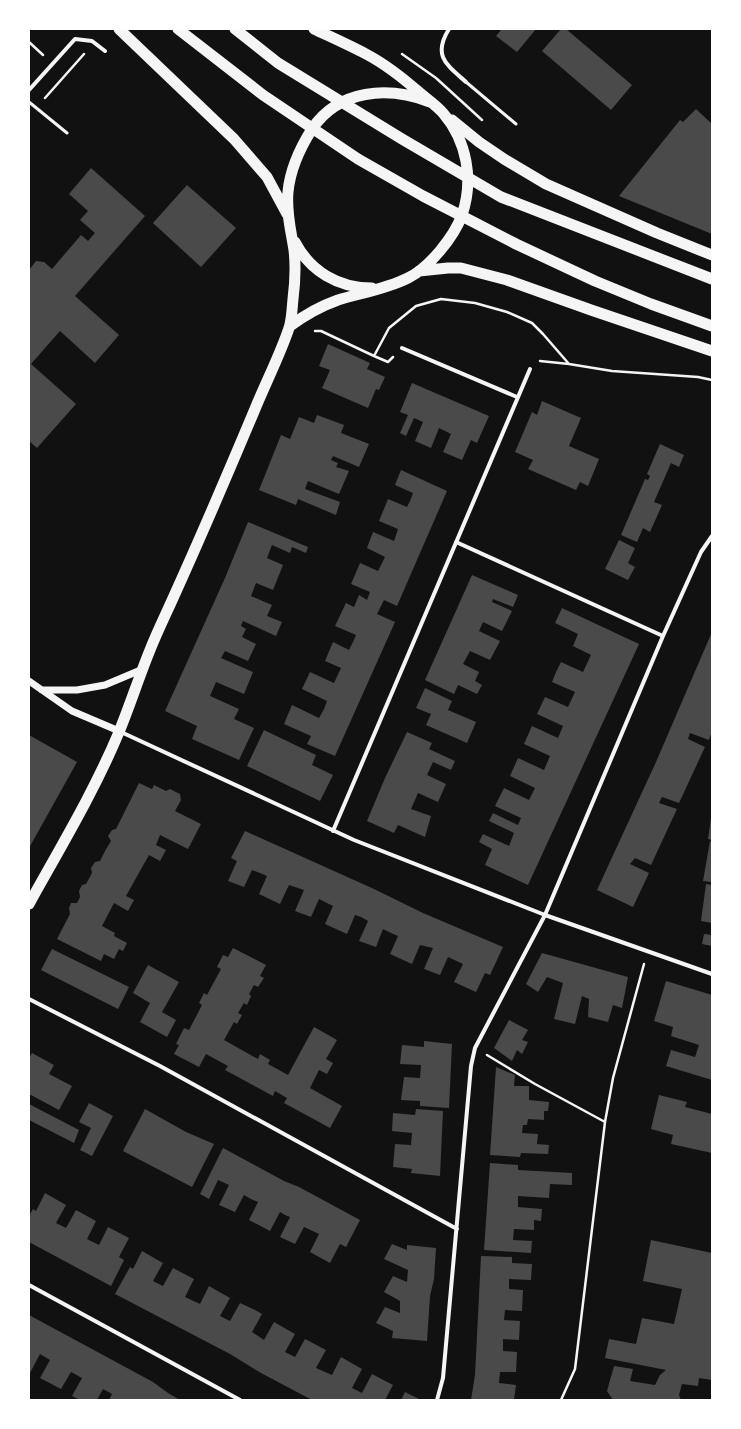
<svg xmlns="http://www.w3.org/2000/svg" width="741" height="1429" font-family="Barlow,sans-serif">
	<rect width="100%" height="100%" fill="#111"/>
	<!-- building -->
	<path fill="#4a4a4a" d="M502,29H536L517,52L496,36Z
		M561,29H566L632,85L611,110L542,51Z
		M696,109L712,124V234L619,196L680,120L683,122Z
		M91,168L145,216L75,296L119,335L95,363L60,331L31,364L76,404L37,448L29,441V270L36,261L44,262L52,269L81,235L88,241L95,233L80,220L88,211L69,194Z
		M187,185L236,228L201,267L153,223Z
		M328,344L370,363L367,369L385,377L379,390L376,389L368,408L322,388L330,370L319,366Z
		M412,383L489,416L477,443L471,440L462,460L443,452L451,434L439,428L431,448L415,441L423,422L414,418L406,436L400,433L408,415L400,412Z
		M542,401L581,418L569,446L599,459L588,486L580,482L576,490L528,469L533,460L515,452L532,412L537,415Z
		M317,415L344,425L341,433L369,444L359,467L333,456L331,460L338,463L336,467L349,471L339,494L308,481L305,489L340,502L336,515L298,499L296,505L259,490L281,435L290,439L299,417L314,423Z
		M660,444L684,455L679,467L671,463L654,502L662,505L650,532L643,528L637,542L621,535L645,479L648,480L650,476L647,474Z
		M401,470L447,491L397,606L384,600L377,614L395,622L335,756L307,744L311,736L284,724L292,705L319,718L324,709L327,701L302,689L310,672L334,683L341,668L325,661L333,642L349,650L353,642L356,635L335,626L346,603L354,607L359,595L367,600L370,592L351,584L360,563L378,571L385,557L367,548L373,532L394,541L398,529L379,521L388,499L407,507L410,501L413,493L395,485Z
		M248,522L308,547L306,553L292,547L290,553L272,545L267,558L283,565L273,590L256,583L251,596L272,605L267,616L282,622L276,636L243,621L241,626L246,629L242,637L256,644L248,661L225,651L221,658L253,672L244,694L216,682L210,696L239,709L234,719L254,728L239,760L192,739L197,726L165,711L225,578Z
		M619,540L635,548L628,563L635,567L628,580L605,569Z
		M472,575L518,595L513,607L493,599L492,602L512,611L502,631L483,622L479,631L500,641L490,660L470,651L463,664L479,672L475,681L482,685L477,694L458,685L454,694L425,680Z
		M562,608L639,644L528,885L485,865L492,849L479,842L483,834L509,846L514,833L489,821L493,813L518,825L521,818L495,806L504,788L529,800L535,788L510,776L518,758L544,770L550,756L524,744L532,726L558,738L563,726L537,714L545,697L568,707L575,692L552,682L556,672L561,662L583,672L591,655L573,646L578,634L555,623Z
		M712,632V731L709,740L690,733L688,739L705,747L679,803L662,797L659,803L677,809L651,865L635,858L630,864L649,873L633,907L597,890L656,762Z
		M425,688L452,701L448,710L476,722L467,743L426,725L431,714L416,708Z
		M264,730L316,755L312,765L333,775L320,801L247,766Z
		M407,732L432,743L429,749L455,761L451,770L433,762L427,775L446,784L438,802L418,793L411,809L431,816L425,837L398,825L394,833L367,821L385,778Z
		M29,735L77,762L29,848Z
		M139,783L152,789L154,785L166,791L170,789L180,794L181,800L175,811L201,824L188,849L160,835L156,845L166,850L160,861L149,855L126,896L134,900L128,911L114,903L102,926L115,933L114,936L127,943L123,951L119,949L114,959L104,954L101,961L57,939L70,914L69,908L71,903H77L80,897L79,891L82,885L86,884L92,873L91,868L95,862L100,861L105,851L111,841L108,836L112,830L116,829Z
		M711,818H712V840L708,839Z
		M245,831L374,889L423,913L503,947L490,975L485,973L476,992L454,982L463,964L448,957L440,975L424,969L433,948L420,945L412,964L390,954L398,936L391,933L383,929L376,947L359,941L368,921L361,917L355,915L347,934L325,924L333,906L319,899L311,917L295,911L304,890L289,885L280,904L259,894L267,876L260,873L252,870L244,887L228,881L237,861L231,858Z
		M710,841L712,842V882L703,881Z
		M706,884L712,885V923L701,921Z
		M704,934L712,935V946L702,944Z
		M233,948L266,965L260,976L264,978L258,987L254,985L249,994L251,996L247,1005L244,1003L238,1013L242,1015L237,1024L234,1022L224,1040L258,1059L260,1054L270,1060L268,1064L288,1075L314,1027L337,1040L326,1059L333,1063L327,1074L319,1070L310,1088L342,1106L330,1128L284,1103L287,1098L275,1091L273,1096L225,1070L228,1066L206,1054L199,1067L174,1054L179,1045L176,1044L184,1028L189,1030L202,1005L199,1003L204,993L207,995L221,969L217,967L223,955L228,957Z
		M52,949L129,987L118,1009L41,970Z
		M542,953L628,977L622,1008L613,1005L608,1022L588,1017L589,999L582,996L575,1024L554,1019L563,983L547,977L538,992L526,984Z
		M148,965L179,982L162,1012L176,1020L167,1037L140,1022L150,1003L133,993Z
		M666,981L712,995V1080L666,1066L671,1050L695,1057L699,1045L671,1036L673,1027L654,1021Z
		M509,1020L528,1030L522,1040L528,1042L522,1054L517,1050L512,1061L494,1048Z
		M424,1041L452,1044L449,1108L420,1106V1101L401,1100L404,1077L420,1078L421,1065L400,1064L402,1045L424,1047Z
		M32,1053L54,1065L49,1074L72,1086L59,1110L29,1094V1058Z
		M496,1067L515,1075L514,1086H529V1100L549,1102L548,1111H544V1120L528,1119L527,1125H523L522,1133L538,1134L537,1144L549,1145L548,1154L521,1153L520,1157L490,1155Z
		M659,1095L687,1102L685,1107L712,1114V1153L671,1144L673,1135L651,1129Z
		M89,1103L113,1116L92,1156L80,1150L91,1128L79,1122Z
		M29,1104L79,1130L74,1143L29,1120Z
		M145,1109L186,1132L214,1144L192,1187L123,1151Z
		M416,1109L443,1111L440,1176L411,1173L412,1169L393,1167L395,1144L411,1145L412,1133L392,1131L393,1113L415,1115Z
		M223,1148L284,1181L299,1187L360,1220L346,1247L340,1244L330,1263L310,1252L319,1234L304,1227L295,1244L280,1237L290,1217L285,1215L280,1212L270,1231L249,1220L258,1202L251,1199L244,1195L235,1212L219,1205L229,1185L218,1180L209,1199L200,1194Z
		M490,1163L518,1165V1170L572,1173V1185L550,1184L549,1198L518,1196V1207L542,1209L541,1221L534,1220V1230L514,1229L513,1240L532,1241L531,1253L484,1250Z
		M45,1193L66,1205L56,1223L66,1228L76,1210L96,1221L87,1239L99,1245L108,1227L129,1238L119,1257L124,1260L111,1286L29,1242V1216L33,1209L36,1211Z
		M651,1240L712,1253V1380L699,1378L698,1386L682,1384L679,1395L681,1400H613L607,1391L614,1366L633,1369L630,1381L655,1385L660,1375L666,1370L605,1358L609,1339L636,1344L642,1318L674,1324L682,1289L643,1281Z
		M392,1244L407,1250V1245L436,1248L434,1279L430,1296L427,1341L392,1338L393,1331L376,1323L385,1307L400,1313V1301L384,1292L393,1276L407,1282L408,1270L384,1259Z
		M142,1251L163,1263L153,1281L163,1286L173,1268L194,1279L185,1297L200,1304L209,1286L230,1298L220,1316L230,1321L240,1303L255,1310L262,1314L252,1332L264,1340L274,1322L295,1334L285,1352L295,1357L305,1339L326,1350L316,1368L325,1372L332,1375L341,1357L362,1369L352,1388L362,1393L372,1374L393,1385L385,1400H312L261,1373L230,1354L115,1294L130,1267L133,1269Z
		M481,1256L512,1257V1263L532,1264L531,1280L509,1279V1289L523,1290L522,1311L505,1310L504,1320L520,1321L519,1340L503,1339V1351L517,1352L516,1372H500L499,1383L516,1385L514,1400H471L475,1375Z
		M29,1315L153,1382L168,1393L180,1400H109L112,1394L103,1389L97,1400H80L72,1396L82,1378L71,1372L61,1389L40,1378L50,1360L40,1354L30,1373L29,1372Z
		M405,1392L421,1400H401Z"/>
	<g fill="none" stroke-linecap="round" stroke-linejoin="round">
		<!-- path -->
		<path stroke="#f5f5f5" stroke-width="2.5" d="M29,42L43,55
			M402,54L436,78L482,120
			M45,98L84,54
			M315,331H321L374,356L389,328L416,306L441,299L475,303L507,312L532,323L543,334L569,364L612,371L698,377L712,380
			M374,356L388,362L393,357
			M540,361L569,364
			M487,1055L535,1084L605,1122
			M561,1400L575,1369L605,1122L613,1078L644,964"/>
		<!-- service -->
		<path stroke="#f5f5f5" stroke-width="3" d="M466,82L516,124
			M29,102L67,133"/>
		<!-- minor -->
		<path stroke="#f5f5f5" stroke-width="4" d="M449,29C432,56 447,65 466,82
			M29,90L75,39L92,41L105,51
			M402,348L517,397
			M456,542L663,636
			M121,732L354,840L545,915L712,974
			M333,831L530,369
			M29,999L160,1066L457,1229
			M29,1285L240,1400
			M437,1400L443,1378L471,1066L475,1048L545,915L663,636L701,552L712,536"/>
		<!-- tertiary -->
		<path stroke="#f5f5f5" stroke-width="7" d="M29,681L72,711L119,731
			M42,690H77L105,685L143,669"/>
		<!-- trunk -->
		<path stroke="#f5f5f5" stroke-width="11" d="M119,29L234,139L267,177L287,214
			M178,29L263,95L358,159L423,196L516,244L595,281L651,304L712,326
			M235,29L278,63L402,139L501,197L712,279
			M452,120L479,142L504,159L546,184L657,233L712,255
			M295,242C310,271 338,288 372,288
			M419,271L448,268H461L507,280L591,310L712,351
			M290,326C305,315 321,306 338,300C361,293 386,289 408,278C429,268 454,237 462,215C474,180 467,141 443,113C436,105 427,99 420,93C403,78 385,64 366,54C349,45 331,37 314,29
			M29,904C60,848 94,792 119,732C130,705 139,677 150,650C157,632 166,614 174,596C202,534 229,471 255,409C266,382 280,355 289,328C292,319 292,308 293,299C295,283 296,267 294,250C291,231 286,212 288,192C290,170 300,148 312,129C339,89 388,86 430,102"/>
	</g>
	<!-- border -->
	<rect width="741" height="1429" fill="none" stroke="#ffffff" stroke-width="60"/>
</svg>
